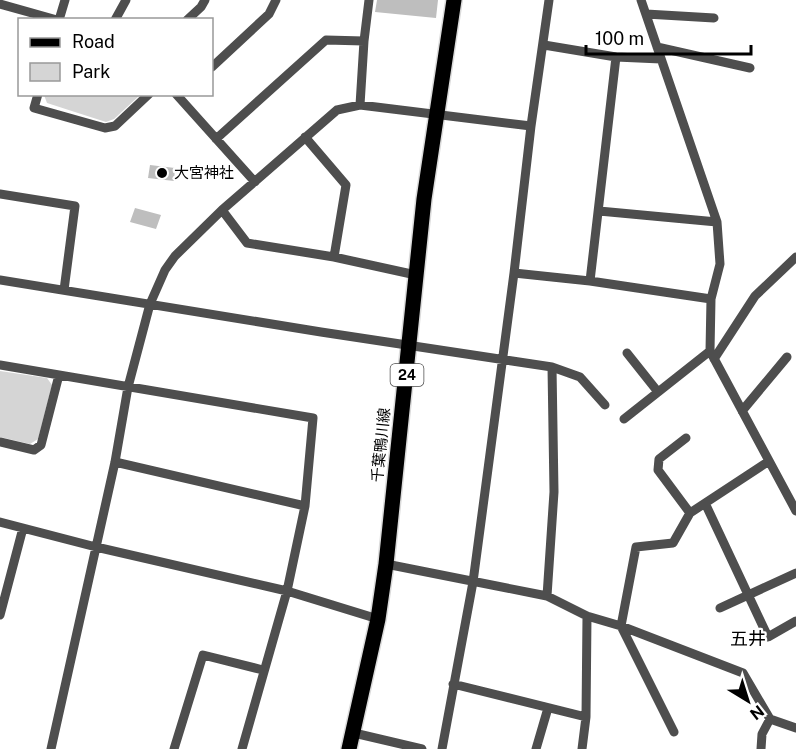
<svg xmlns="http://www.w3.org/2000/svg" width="796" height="749" font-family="'Public Sans','Noto Sans JP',sans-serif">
	<rect width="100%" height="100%" fill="#fff"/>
	<!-- green -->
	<path fill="#d5d5d5" d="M44,95V94L140,95L114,119L106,122L47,103Z
		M0,371L47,378L52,385L38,439L30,444L0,437Z"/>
	<!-- building -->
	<path fill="#bebebe" d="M377,0H438L436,18L375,12Z
		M150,165L175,168L174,181L148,178Z
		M135,208L161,215L156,229L130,222Z"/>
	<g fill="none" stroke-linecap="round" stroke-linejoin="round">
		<defs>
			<path id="primary" d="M349,749L378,619L386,564L424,199L454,0"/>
		</defs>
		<!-- primary casing -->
		<use href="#primary" stroke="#dbdbdb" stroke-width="18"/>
		<!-- minor -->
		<path stroke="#4e4e4e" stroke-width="9" d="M641,0L717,222L720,264L711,299L710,351L796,511
			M0,4L57,20
			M646,14L714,18
			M59,20L65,0
			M115,20L126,0
			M187,20L201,7L205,0
			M544,45L616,57L661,59
			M657,47L750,68
			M212,67L269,14L276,0
			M38,94L34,108L105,128L115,126L149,94
			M176,94L255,182
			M360,105L364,41L369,0
			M305,137L346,185L334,257
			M216,139L326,40L364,41
			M0,194L75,206L64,290
			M222,210L247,243L334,257L416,275
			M599,211L717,222
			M514,273L590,281L711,299
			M0,280L321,332L552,367L580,377L605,405
			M590,281L616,57
			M627,353L658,392
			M714,359L755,296L796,257
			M0,365L313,418L305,506L287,591L242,749
			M742,411L787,357
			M624,419L710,351
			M686,438L659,459L658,470L690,513
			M0,442L34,450L41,445L59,375
			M115,462L305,506
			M705,503L768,637L796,621
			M0,522L96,547L287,591L378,619
			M386,564L547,596L587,616L621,626L743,673L770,719L796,728
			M547,596L554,492L552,367
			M720,608L796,573
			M0,615L23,528
			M453,684L586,717
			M674,732L621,626L636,547L673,543L690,513L769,461
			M354,733L422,749
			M51,749L115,462L128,387L150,304L165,270L175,256L222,210L337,110L360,105L531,126
			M174,749L203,655L263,670
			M442,749L473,582L514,273L531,126L549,0
			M536,749L548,708
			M582,749L586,717L587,616
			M761,749L762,734L770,719"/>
		<!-- primary -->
		<use href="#primary" stroke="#000" stroke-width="15"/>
	</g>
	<!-- markers -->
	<circle fill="#000" stroke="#fff" stroke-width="2" cx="162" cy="173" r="6"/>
	<g text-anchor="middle" stroke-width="4.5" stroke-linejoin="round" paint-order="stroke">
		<!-- shield labels -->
		<rect fill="#fff" stroke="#4c4c4c" stroke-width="1.5" x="390.5" y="364" width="33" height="22" rx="4.5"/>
		<g font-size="14" font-weight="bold" fill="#000">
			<text x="407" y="380">24</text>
		</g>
		<!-- poi labels -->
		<g font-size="15" fill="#000" stroke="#fff" text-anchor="start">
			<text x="174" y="178">大宮神社</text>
		</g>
		<!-- street labels -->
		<g font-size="15" fill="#000" stroke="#fff">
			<text transform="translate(381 445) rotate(-84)" y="5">千葉鴨川線</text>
		</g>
		<!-- quarter labels -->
		<g font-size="18" fill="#000" stroke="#fff">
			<text x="748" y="645">五井</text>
		</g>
	</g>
	<!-- legend -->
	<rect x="18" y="18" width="195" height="78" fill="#ffffff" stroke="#999999" stroke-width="1.5"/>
	<rect x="30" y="38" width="30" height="9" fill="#000000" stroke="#999999" stroke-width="1.5"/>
	<text x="72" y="48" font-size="18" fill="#000000">Road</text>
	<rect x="30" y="63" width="30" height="18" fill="#d5d5d5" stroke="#999999" stroke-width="1.5"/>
	<text x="72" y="78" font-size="18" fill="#000000">Park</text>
	<!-- north arrow -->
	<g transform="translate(748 701) rotate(142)" stroke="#ffffff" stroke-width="4.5" paint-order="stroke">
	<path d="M0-4.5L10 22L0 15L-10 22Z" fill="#000000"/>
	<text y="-9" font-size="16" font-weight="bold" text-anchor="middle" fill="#000000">N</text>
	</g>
	<!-- scale -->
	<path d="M586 45v9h165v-9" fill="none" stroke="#000000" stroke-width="3"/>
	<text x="595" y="45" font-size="18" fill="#000000" stroke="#ffffff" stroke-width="4.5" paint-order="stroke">100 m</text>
</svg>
